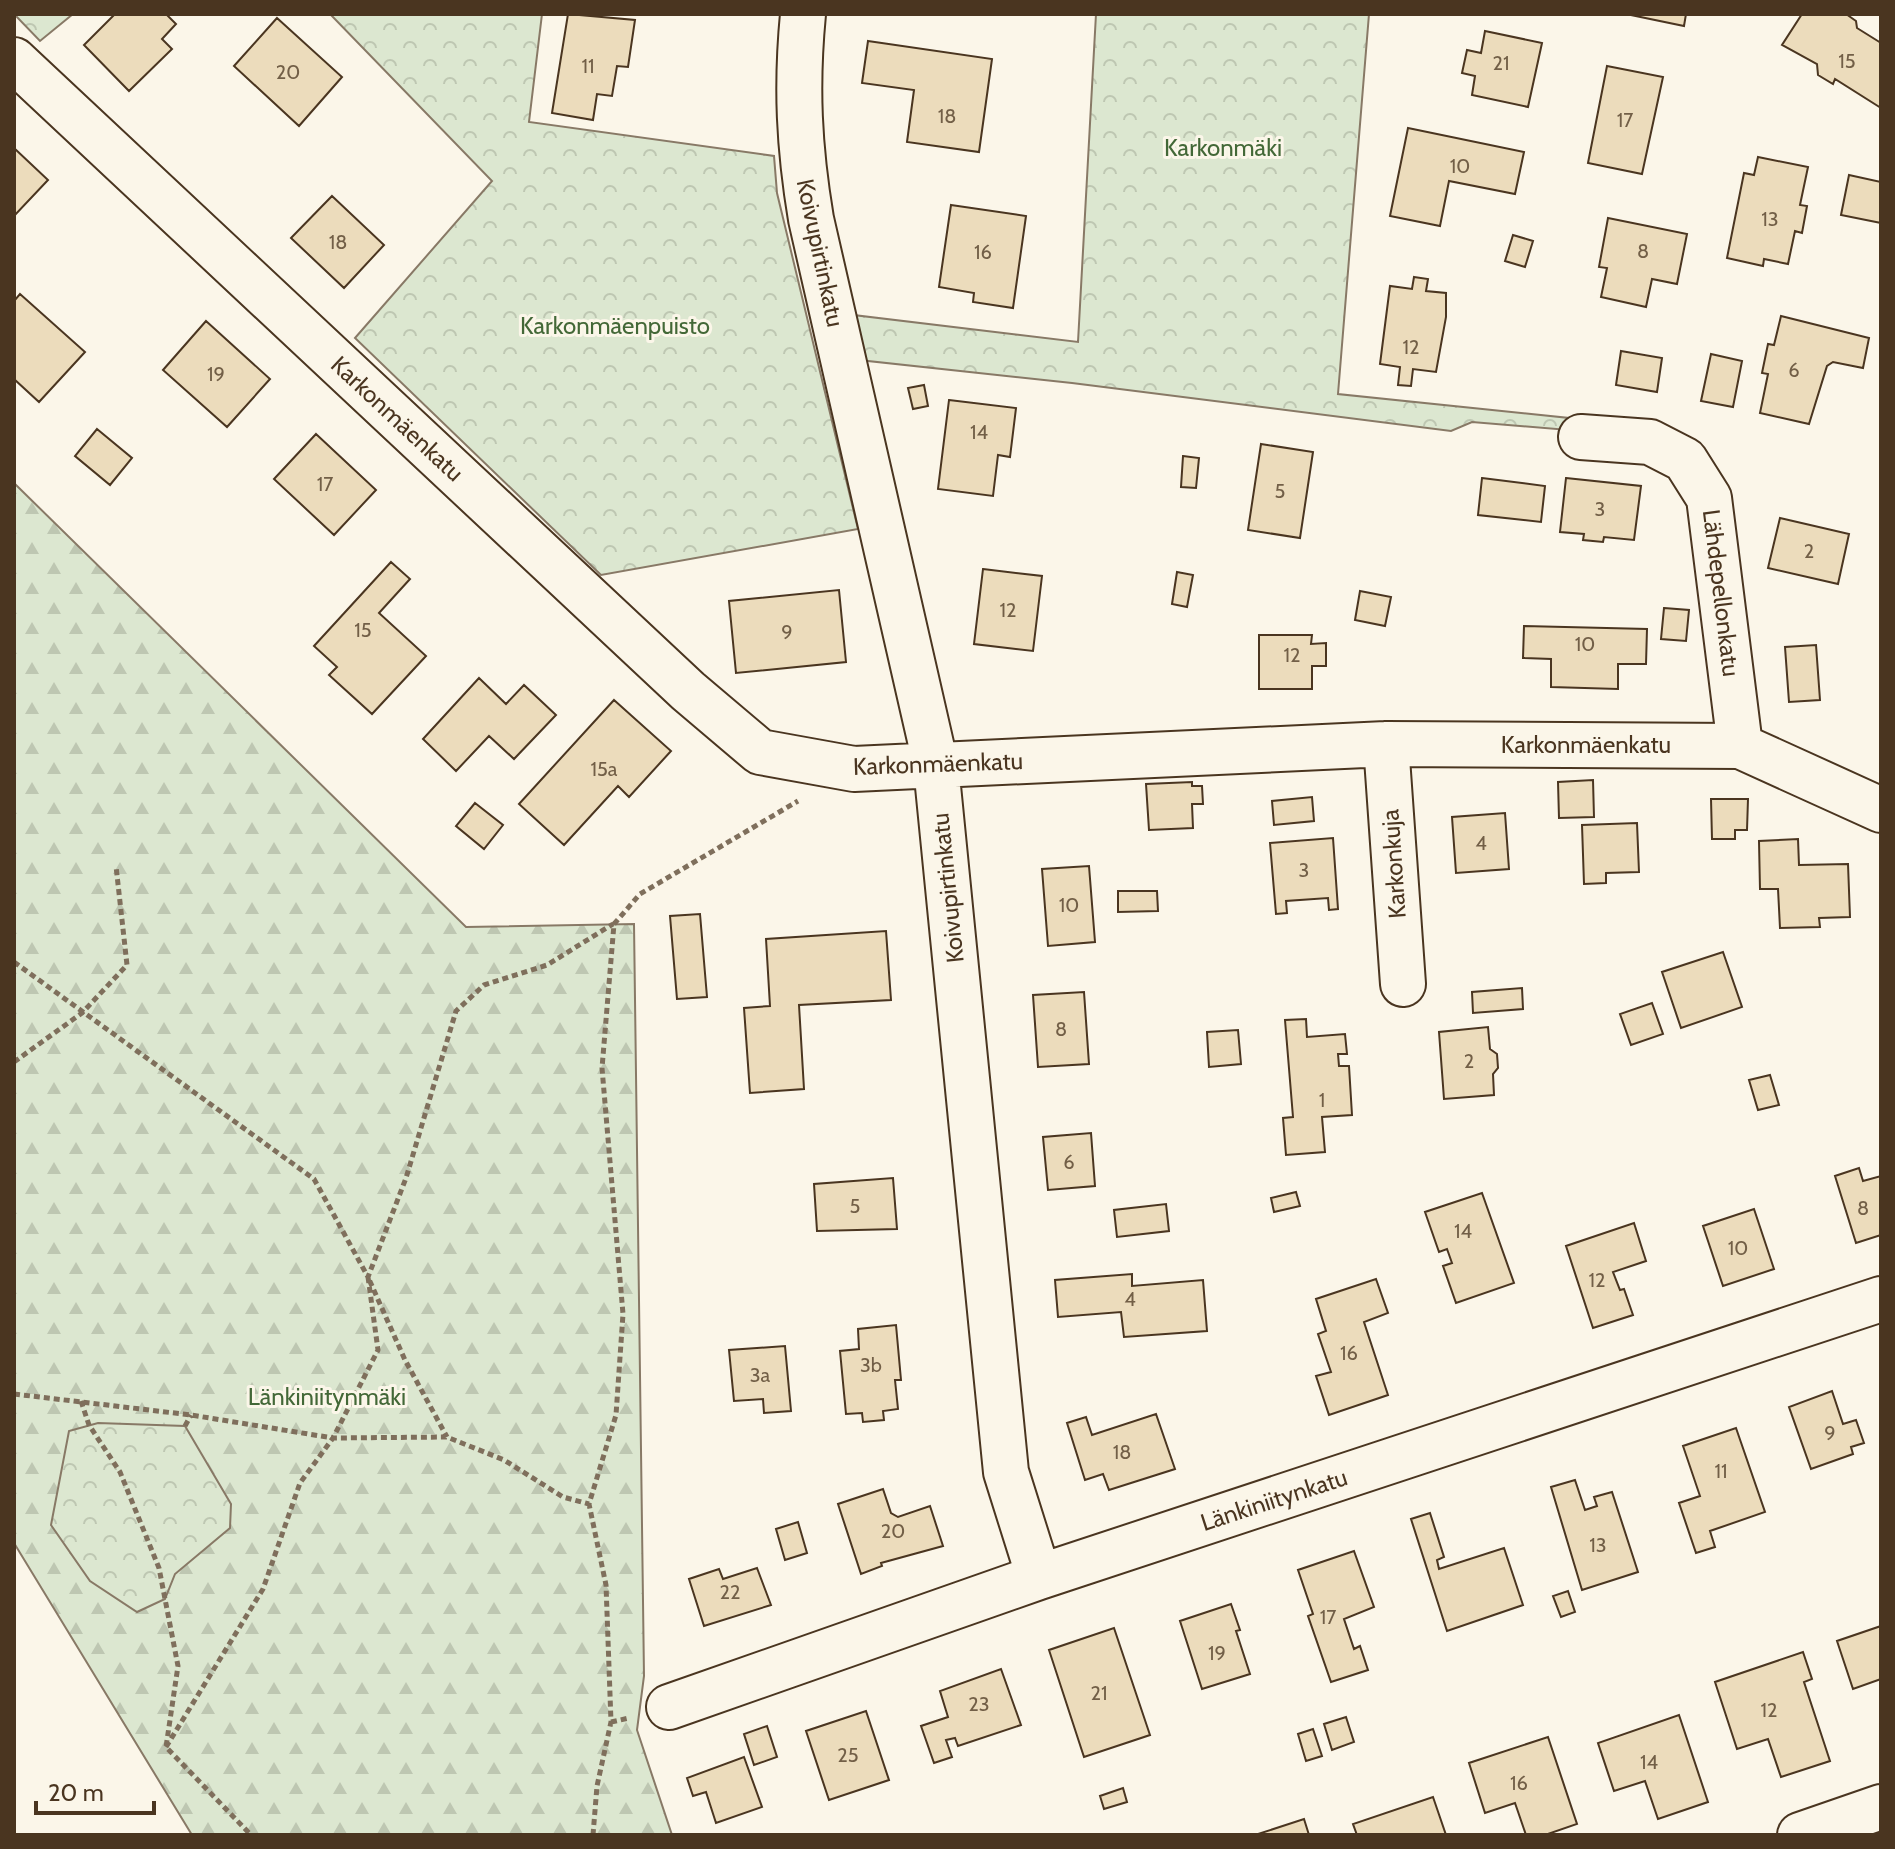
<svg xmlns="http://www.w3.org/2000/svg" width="1895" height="1849" font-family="Cabin,sans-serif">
	<defs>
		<pattern id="forest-firs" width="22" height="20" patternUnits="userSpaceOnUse" patternTransform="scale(2)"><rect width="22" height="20" fill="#dce7d0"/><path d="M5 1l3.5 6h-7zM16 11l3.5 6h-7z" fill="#bec7b2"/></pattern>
		<pattern id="park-crowns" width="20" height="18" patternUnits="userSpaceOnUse" patternTransform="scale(2)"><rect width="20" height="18" fill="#dce7d0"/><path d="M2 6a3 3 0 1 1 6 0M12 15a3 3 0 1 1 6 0" fill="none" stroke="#bec7b2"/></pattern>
	</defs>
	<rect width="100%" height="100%" fill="#fbf6e9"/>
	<!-- forest -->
	<path fill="url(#forest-firs)" stroke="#887966" stroke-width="2" d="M14,483L466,927L634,924L644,1676L637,1730L672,1835H192L14,1543Z"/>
	<!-- park -->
	<path fill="url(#park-crowns)" stroke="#887966" stroke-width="2" d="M14,14H73L40,41Z
		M330,14H542L529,122L774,156L777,193L858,529L601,575L355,338L492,181Z
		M1096,14H1369L1338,394L1569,418L1568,430L1472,422L1451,431L1072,383L859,360L853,315L1078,342Z
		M98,1423L185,1426L231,1504L230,1528L175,1574L165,1599L137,1612L90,1581L51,1525L69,1431Z"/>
	<!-- building -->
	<path fill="#ecdcbc" stroke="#4a3520" stroke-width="2" d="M115,14H166L176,24L162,39L172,49L129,91L84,45Z
		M568,14L635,20L628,67L617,66L612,96L597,94L593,120L552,113Z
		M1626,14H1686L1684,26Z
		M1802,14H1846L1856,21L1857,28L1881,43V108L1835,79L1833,84L1818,75L1817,64L1782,45Z
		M277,18L342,77L299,126L234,66Z
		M1485,31L1542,43L1528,107L1472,95L1475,76L1462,73L1467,50L1481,53Z
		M868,41L992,59L979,152L907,142L914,90L862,83Z
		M1607,66L1663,77L1642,174L1588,163Z
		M1408,128L1524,152L1515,194L1449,181L1440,226L1390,216Z
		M14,148L48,180L14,216Z
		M1758,157L1808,167L1800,205L1807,206L1802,233L1795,231L1788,264L1764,259L1763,266L1727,258L1744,173L1754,175Z
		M1849,175L1881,182V223L1841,215Z
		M332,196L384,245L344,288L291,238Z
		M951,205L1026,216L1013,308L973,302L974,293L939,287Z
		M1608,218L1687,234L1677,284L1652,279L1646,307L1601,297L1607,268L1599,267Z
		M1513,235L1533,241L1525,267L1505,261Z
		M1414,277L1428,279L1426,291L1446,293V317L1436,372L1413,369L1411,386L1398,385L1400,367L1380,364L1390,286L1412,289Z
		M20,294L85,352L39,402L14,379V301Z
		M1781,316L1869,338L1863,368L1833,362L1827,366L1809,424L1760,413L1768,374L1762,373L1768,344L1774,345Z
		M206,321L270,379L227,427L163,370Z
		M1621,351L1662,358L1657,392L1616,385Z
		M1711,354L1742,361L1733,407L1701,401Z
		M924,385L928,406L913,409L908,388Z
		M949,400L1016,408L1010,457L998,455L993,496L938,489Z
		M97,429L132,458L110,485L75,456Z
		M316,434L376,490L334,535L274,479Z
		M1261,444L1313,452L1300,538L1248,530Z
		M1183,456L1199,458L1196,488L1181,487Z
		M1482,478L1545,486L1541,522L1478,515Z
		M1566,478L1641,486L1634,540L1604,537L1603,542L1583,540L1584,534L1560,532Z
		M1780,518L1849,534L1838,584L1768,568Z
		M391,562L410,579L379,613L426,656L372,714L329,675L337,667L314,646Z
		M983,569L1042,576L1033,651L974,644Z
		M1177,572L1193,575L1187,607L1172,604Z
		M839,590L846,662L736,673L729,601Z
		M1360,591L1391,597L1385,626L1355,620Z
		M1664,608L1689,610L1686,641L1661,639Z
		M1524,626L1647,629L1646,664H1618V689L1551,687V659L1523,658Z
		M1259,635H1312L1311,644L1326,643V666H1312V689H1259Z
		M1816,645L1820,700L1789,702L1785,647Z
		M479,678L506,704L524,685L556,715L514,759L489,736L456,771L423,739Z
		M614,700L671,751L629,797L618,786L564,845L519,804Z
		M1593,780L1594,817L1559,818L1558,782Z
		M1192,782V786H1202L1203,804H1192L1193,828L1149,830L1146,784Z
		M1312,797L1314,821L1274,825L1272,801Z
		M1711,799H1748L1747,830H1735V839H1712Z
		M475,803L503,825L484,849L456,826Z
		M1505,813L1509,869L1456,873L1452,817Z
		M1637,823L1639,872L1606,873V883L1584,884L1582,825Z
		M1333,838L1338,909L1329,910L1328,898L1286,901L1287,913L1276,914L1270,843Z
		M1798,839L1799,865L1848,864L1850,917L1819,918L1820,927L1780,928L1778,889H1760L1759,841Z
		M1089,866L1095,942L1048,946L1042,869Z
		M1118,891H1157L1158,911L1118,912Z
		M700,914L707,997L677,999L670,916Z
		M886,931L891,1000L799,1005L804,1089L750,1093L744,1008L770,1006L766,939Z
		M1723,952L1742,1007L1681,1028L1662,972Z
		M1522,988L1523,1009L1473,1013L1472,992Z
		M1084,992L1089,1064L1038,1067L1033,995Z
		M1652,1003L1663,1034L1631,1045L1620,1014Z
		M1306,1019L1307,1037L1345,1034L1347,1054H1338L1339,1066H1349L1352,1115L1322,1117L1325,1152L1286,1155L1283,1118L1293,1117L1285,1020Z
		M1488,1027L1490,1049L1497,1054L1498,1068L1493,1074L1494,1095L1444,1099L1439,1032Z
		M1238,1030L1241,1064L1209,1067L1207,1032Z
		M1770,1075L1779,1105L1758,1110L1749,1080Z
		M1091,1133L1095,1186L1048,1190L1043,1137Z
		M1859,1168L1863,1181L1881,1176V1235L1856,1243L1835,1176Z
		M893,1178L897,1229L817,1231L814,1184Z
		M1296,1192L1300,1206L1274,1212L1271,1198Z
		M1482,1193L1514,1283L1456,1303L1443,1266L1452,1263L1447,1249L1439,1252L1425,1212Z
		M1166,1204L1169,1231L1117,1237L1114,1210Z
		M1754,1209L1774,1269L1723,1286L1703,1226Z
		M1634,1223L1646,1261L1613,1272L1620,1290L1624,1289L1633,1315L1593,1328L1566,1246Z
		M1132,1274V1286L1203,1280L1207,1331L1124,1337L1121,1312L1058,1317L1055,1280Z
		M1376,1279L1388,1313L1364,1322L1388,1395L1329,1415L1316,1376L1331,1372L1318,1334L1326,1331L1316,1299Z
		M896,1325L901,1380H895L898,1409L883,1411L884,1420L863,1422L862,1413L846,1414L840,1351L859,1349L858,1329Z
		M785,1346L791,1411L764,1413L763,1399L734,1401L729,1350Z
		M1832,1391L1843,1424L1856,1420L1864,1443L1851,1447L1853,1454L1811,1469L1789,1407Z
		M1156,1414L1175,1469L1109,1490L1103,1474L1085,1480L1067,1423L1086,1417L1092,1435Z
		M1736,1428L1765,1512L1710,1531L1715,1547L1696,1553L1679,1503L1700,1496L1683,1446Z
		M1575,1480L1585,1510L1597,1506L1594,1497L1612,1492L1638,1572L1582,1590L1551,1487Z
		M883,1489L891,1513L898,1517L930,1506L943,1546L881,1563L882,1566L861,1574L838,1504Z
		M1430,1513L1444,1557L1437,1560L1439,1569L1504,1548L1523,1605L1447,1631L1411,1519Z
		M798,1522L807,1553L785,1560L776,1529Z
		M1354,1551L1374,1607L1344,1619L1354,1649L1360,1646L1368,1670L1331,1682L1308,1616L1313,1614L1298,1570Z
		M757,1568L771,1605L704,1626L689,1579L719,1569L723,1579Z
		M1568,1591L1575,1612L1561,1617L1553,1596Z
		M1231,1604L1240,1630L1236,1631L1250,1674L1202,1689L1180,1621Z
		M1881,1626V1679L1853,1689L1837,1641Z
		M1114,1628L1150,1735L1084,1757L1049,1650Z
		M1803,1652L1812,1679L1804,1682L1830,1761L1781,1777L1768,1739L1737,1749L1715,1682Z
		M1001,1669L1021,1725L958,1746L955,1738L946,1740L952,1757L934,1763L921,1726L948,1717L940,1691Z
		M866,1711L889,1780L829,1800L806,1731Z
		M1679,1715L1708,1802L1658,1819L1645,1781L1614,1791L1598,1743Z
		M1346,1717L1354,1742L1332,1750L1324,1724Z
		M767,1726L777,1757L754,1765L744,1734Z
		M1313,1729L1322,1756L1306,1761L1298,1734Z
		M1548,1737L1577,1824L1545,1835H1526L1515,1803L1485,1813L1469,1763Z
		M744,1757L762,1807L716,1823L706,1792L693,1796L687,1778Z
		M1123,1788L1127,1802L1104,1809L1100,1796Z
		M1433,1797L1446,1835H1357L1353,1824Z
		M1304,1819L1309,1835H1255Z"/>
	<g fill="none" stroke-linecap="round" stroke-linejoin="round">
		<defs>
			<path id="minor" d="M803,14C796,87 799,147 811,219L936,766L1006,1472L1039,1577
				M14,60L688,691L760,752L854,769L1386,744L1740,746L1881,810
				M1581,437L1650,442L1685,460L1709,498L1740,746
				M1386,744L1403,984
				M669,1707L1039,1577L1881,1299
				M1800,1835L1881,1807"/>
		</defs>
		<!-- minor casing -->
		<use href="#minor" stroke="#4a3520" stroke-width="48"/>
		<!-- path -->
		<path stroke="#7f6f5c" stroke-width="5" stroke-dasharray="6 4" stroke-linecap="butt" d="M14,962L314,1179L368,1277L406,1178L456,1011L484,985L547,965L613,924
			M14,1062L82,1013L127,965L116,866
			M14,1394L191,1415L333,1438L447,1437L504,1460L563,1497L589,1504
			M81,1401L89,1425L120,1472L159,1568L178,1666L166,1747L251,1835
			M185,1426L191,1415
			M611,1722L629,1718
			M166,1747L263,1589L300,1483L333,1438L378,1350L368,1277L405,1360L447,1437
			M593,1835L597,1786L611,1722L606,1585L589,1504L616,1415L623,1314L602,1068L614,924L640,894L798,801"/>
		<!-- minor -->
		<use href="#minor" stroke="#fbf6e9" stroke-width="44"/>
	</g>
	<g text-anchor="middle" stroke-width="6" stroke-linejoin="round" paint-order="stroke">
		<!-- number labels -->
		<g font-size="20" fill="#725f47">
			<text x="1847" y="68">15</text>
			<text x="1501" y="70">21</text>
			<text x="588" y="73">11</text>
			<text x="288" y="79">20</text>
			<text x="947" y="123">18</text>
			<text x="1625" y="127">17</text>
			<text x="1460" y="173">10</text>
			<text x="1770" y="226">13</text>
			<text x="338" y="249">18</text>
			<text x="1643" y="258">8</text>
			<text x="983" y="259">16</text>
			<text x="1411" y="354">12</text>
			<text x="1794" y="377">6</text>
			<text x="216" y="381">19</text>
			<text x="979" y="439">14</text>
			<text x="325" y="491">17</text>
			<text x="1280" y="498">5</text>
			<text x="1600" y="516">3</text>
			<text x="1809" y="558">2</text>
			<text x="1008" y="617">12</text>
			<text x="363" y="637">15</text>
			<text x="787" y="639">9</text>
			<text x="1585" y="651">10</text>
			<text x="1292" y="662">12</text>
			<text x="604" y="776">15a</text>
			<text x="1481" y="850">4</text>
			<text x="1304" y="877">3</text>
			<text x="1069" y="912">10</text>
			<text x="1061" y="1036">8</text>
			<text x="1469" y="1068">2</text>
			<text x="1322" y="1107">1</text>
			<text x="1069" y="1169">6</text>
			<text x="855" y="1213">5</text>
			<text x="1863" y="1215">8</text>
			<text x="1463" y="1238">14</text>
			<text x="1738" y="1255">10</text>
			<text x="1597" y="1287">12</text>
			<text x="1130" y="1306">4</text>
			<text x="1349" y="1360">16</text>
			<text x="871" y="1372">3b</text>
			<text x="760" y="1382">3a</text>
			<text x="1830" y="1440">9</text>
			<text x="1122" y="1459">18</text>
			<text x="1721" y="1478">11</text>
			<text x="893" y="1538">20</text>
			<text x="1598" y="1552">13</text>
			<text x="730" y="1599">22</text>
			<text x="1328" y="1624">17</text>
			<text x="1217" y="1660">19</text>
			<text x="1099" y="1700">21</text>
			<text x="979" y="1711">23</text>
			<text x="1769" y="1717">12</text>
			<text x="848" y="1762">25</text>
			<text x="1649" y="1769">14</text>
			<text x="1519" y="1790">16</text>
		</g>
		<!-- park labels -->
		<g font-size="24" fill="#436837" stroke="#fbf6e9">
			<text x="1223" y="156">Karkonmäki</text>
			<text x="615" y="334">Karkonmäenpuisto</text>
			<text x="327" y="1405">Länkiniitynmäki</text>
		</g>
		<!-- street labels -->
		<g font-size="24" fill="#4a3520" stroke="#fbf6e9">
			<text transform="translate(820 253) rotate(78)" y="8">Koivupirtinkatu</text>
			<text transform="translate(397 419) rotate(43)" y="8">Karkonmäenkatu</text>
			<text transform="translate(1721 593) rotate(83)" y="8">Lähdepellonkatu</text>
			<text x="1586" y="753">Karkonmäenkatu</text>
			<text transform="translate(938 764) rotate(-2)" y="8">Karkonmäenkatu</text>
			<text transform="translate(1394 864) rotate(-94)" y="8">Karkonkuja</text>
			<text transform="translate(948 888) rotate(-96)" y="8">Koivupirtinkatu</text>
			<text transform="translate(1274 1500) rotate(-18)" y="8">Länkiniitynkatu</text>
		</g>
	</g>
	<!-- border -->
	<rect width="1895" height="1849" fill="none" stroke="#4a3520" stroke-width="32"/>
	<!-- scale -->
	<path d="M36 1801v12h118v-12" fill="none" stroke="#4a3520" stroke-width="4"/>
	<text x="48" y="1801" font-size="24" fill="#4a3520" stroke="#fbf6e9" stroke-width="6" paint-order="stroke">20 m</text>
</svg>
